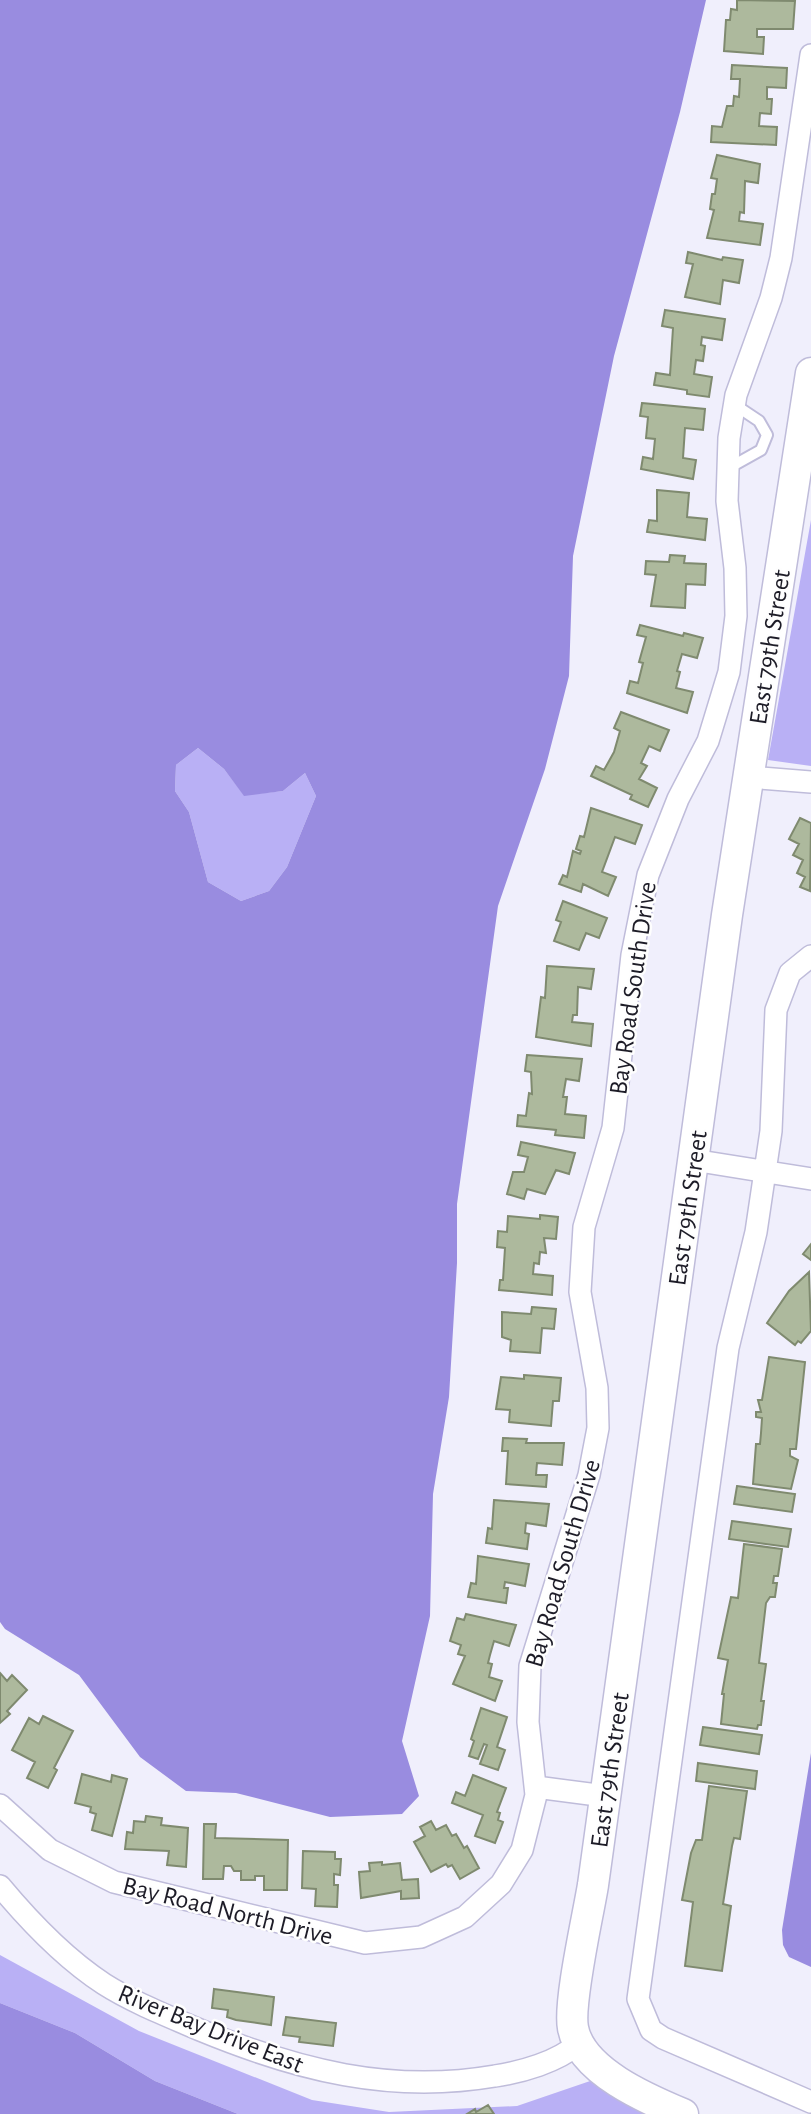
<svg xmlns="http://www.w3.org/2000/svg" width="811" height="2114" font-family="'Alegreya Sans',sans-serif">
	<rect width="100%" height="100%" fill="#f0effc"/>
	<!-- forest -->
	<path fill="#b9b0f5" d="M811,520V766L768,760Z
		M198,748L224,769L244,795L283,791L305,773L316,796L287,867L269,891L241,901L208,882L189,812L175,791L176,765Z
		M0,1955L139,2031L312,2100L389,2112L517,2106L596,2079L644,2114H238L155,2081L75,2033L0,2003Z"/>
	<!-- water -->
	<path fill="#998ce0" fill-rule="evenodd" d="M0,0H706L680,112L614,356L573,556L569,676L545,769L498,906L457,1204V1263L449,1397L433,1494L430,1616L402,1741L419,1796L402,1814L330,1817L236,1793L186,1791L140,1757L79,1675L5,1629L0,1622ZM198,748L224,769L244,796L283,791L305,773L316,796L287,867L269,891L241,901L208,882L189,812L175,791L176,765Z
		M811,1753V1967L789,1957L783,1945L782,1930Z
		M0,2003L75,2033L155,2081L238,2114H0Z"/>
	<!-- building -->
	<path fill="#adb99d" stroke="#7f8a6f" stroke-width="2" d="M737,0L795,1L793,29H757V37H764L763,54L724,51L726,20H730L731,9L737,10Z
		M732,65L787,68L786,88L767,87V99H772L771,114L760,113L759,126L777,127L776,145L711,142L712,126L722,127L727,106H733L734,96L739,97L740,79H731Z
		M717,155L760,164L758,183L745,181L744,213L740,212L739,221L763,224L760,245L707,238L714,210L710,209L712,194H715L717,179L711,178Z
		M688,252L722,260L723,257L743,260L739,283L723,280L720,304L685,297L693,264L686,263Z
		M665,310L725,319L722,340L702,337L701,345L705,346L703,361L696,360L694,374L712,377L709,397L687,394V390L654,385L656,373L670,375L673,328L662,326Z
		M642,403L705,409L703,430L685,428L683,458L696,460L693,479L641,469L643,457L653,459L655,439L646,438L648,417L640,416Z
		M657,490L689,493L687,517L707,519L705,540L647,532L649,520L657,521Z
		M670,555L685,556L684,563L706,564L705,585L686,584L685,608L651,606L656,575L645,574L646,561L669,562Z
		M640,625L683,636L684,633L703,638L697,658L682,654L677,671L680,672L676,688L693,692L687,713L627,693L630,681L638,683L643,663L639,662L646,637L637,635Z
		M621,712L669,730L660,751L649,746L641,763L647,766L639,779L657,788L648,807L630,799L632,795L591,776L596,766L604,770L614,752L620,731L614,728Z
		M591,808L642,825L635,844L615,837L602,872L616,877L608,896L583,884L581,892L559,884L563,875L567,877L573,851L580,854L581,851L576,849L580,836L584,837Z
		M800,818L811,823L810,891L800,887L805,877L797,873L803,860L793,855L799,844L789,839Z
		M563,901L607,918L599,938L586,933L579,950L554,941L561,922L556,920Z
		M547,966L594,969L591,989L578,987L577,1015H573L572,1022L593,1024L591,1046L536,1037L541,997L545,998Z
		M527,1055L582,1059L579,1081L566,1079L563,1097H567L565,1114L586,1116L584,1138L555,1135L556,1130L517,1126L518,1115L526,1116L529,1093L532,1094L531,1072L525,1071Z
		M521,1142L575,1153L569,1174L556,1170L545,1194L527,1189L524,1199L507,1194L513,1172H524L528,1157L518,1155Z
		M540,1215L558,1217L556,1239L544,1238L546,1253L540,1252L539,1264L534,1263L533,1274L553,1276L552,1295L499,1290L500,1280H503L505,1248L497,1247L498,1231L507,1232L508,1216L540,1219Z
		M811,1244V1260L803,1254Z
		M809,1272L811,1331L801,1343L798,1341L795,1345L767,1323L789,1291Z
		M532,1307L556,1309L554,1329L542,1328L540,1353L510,1351L511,1340L502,1337V1312L531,1314Z
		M769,1357L805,1362L796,1449H790V1456L798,1460L791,1489L753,1484L756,1444H760L761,1433L762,1418L756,1417V1412H761L758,1400H762Z
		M524,1375L561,1378L559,1401H553L551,1426L509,1422L510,1410L496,1409L501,1377L524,1379Z
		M503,1438L527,1439L526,1443H564L562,1465L537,1463L536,1475H547L546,1487L506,1484L508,1451H502Z
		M737,1486L795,1494L792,1512L734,1504Z
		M494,1500L549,1504L546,1526L526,1523L525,1533L529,1534L527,1549L486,1543L488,1528L492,1529Z
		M732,1521L791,1529L788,1547L729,1539Z
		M744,1544L782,1549L778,1576H774L773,1583H777L775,1597H770L766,1603L759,1663L766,1664L761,1701H764L761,1725H758L757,1729L721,1724L724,1694H722L728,1660L718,1658L731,1597L738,1598Z
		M478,1556L529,1564L525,1586L505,1582L504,1588H508L506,1603L468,1597L471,1583L476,1584Z
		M466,1614L516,1625L509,1646L494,1641L490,1655L488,1663L492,1664L489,1677L502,1681L495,1701L453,1684L465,1656L458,1654L461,1645L450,1641L457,1618L464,1620Z
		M0,1673L7,1681L12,1675L27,1690L7,1711L10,1714L0,1723Z
		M481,1708L507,1717L497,1747L505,1750L498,1770L480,1764L487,1745L484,1744L478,1759L469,1756L474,1741L471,1739Z
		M43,1716L73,1731L54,1768L57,1770L48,1788L27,1778L35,1762L12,1750L29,1718L39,1724Z
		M703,1727L762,1735L759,1754L700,1745Z
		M698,1763L757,1771L755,1789L696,1781Z
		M82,1774L111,1782L112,1775L127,1779L112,1836L92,1830L96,1814L90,1812L91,1807L75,1803Z
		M473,1775L506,1788L497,1812L500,1813L498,1820L503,1822L495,1843L475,1836L483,1815L452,1803L456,1792L465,1796Z
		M709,1786L747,1791L740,1839L734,1838L732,1846L723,1904L731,1906L722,1971L685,1966L693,1902L682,1900L691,1853L696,1840H702Z
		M146,1816L162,1818L161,1825L188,1828L186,1867L167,1865L169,1851L125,1849L127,1832L133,1833L134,1821L145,1822Z
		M431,1821L436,1830L446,1825L452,1836L456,1834L464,1848L467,1846L479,1868L460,1879L452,1865L448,1867L446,1864L431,1872L414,1842L425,1836L420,1827Z
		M204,1824H216L215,1838L288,1840L287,1890H264V1876H255V1880H241V1871H234L231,1866H224L223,1879H203Z
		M303,1851L335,1852V1859H341L340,1875L334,1874V1885H338L337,1907L315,1906L316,1889L302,1888Z
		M382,1862V1865L400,1863L402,1880L418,1879L419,1898L401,1899V1891L361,1898L359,1872L370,1871L369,1863Z
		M214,1989L274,1997L271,2025L236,2020L227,2017L228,2010L212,2008Z
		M286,2017L336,2023L333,2046L299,2042L300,2037L283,2035Z
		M488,2105L494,2114H467L475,2109L476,2112Z"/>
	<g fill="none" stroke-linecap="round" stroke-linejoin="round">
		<defs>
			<path id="lane" d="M727,469L761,450L767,435L759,421L735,405"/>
			<path id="street" d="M748,777L811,782
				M811,956L790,973L776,1010L771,1131L756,1232L728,1348L638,1999L651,2030L663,2038L811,2102
				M693,1160L811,1179
				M536,1787L605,1796
				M0,1805L50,1850L114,1882L365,1943L421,1937L465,1917L501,1884L522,1850L536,1795L528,1722L530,1666L589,1475L598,1428L597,1388L580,1292L584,1227L613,1128L632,955L648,875L678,799L708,741L729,672L736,616L735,568L727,501L729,438L736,395L771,298L781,258L811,55
				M0,1886C30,1922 64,1958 104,1984C134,2003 168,2016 200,2030C297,2070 390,2094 495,2076C522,2072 557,2062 578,2044"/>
			<path id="secondary" d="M683,2114C647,2099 581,2071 573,2028C568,2003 588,1916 593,1885L727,915L811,373"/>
		</defs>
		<!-- lane casing -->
		<use href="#lane" stroke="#bfbcda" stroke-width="14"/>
		<!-- street casing -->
		<use href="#street" stroke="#bfbcda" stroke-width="24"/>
		<!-- secondary casing -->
		<use href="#secondary" stroke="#bfbcda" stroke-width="33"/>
		<!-- lane -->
		<use href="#lane" stroke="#fff" stroke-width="10"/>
		<!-- street -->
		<use href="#street" stroke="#fff" stroke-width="21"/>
		<!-- secondary -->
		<use href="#secondary" stroke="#fff" stroke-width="30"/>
	</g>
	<g text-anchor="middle" stroke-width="5" stroke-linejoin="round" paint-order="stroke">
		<!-- street labels -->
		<g font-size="26" fill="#1d1c27" stroke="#fefefe">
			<text transform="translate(769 647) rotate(-81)" y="9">East 79th Street</text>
			<text transform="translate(632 988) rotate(-82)" y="9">Bay Road South Drive</text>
			<text transform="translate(687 1208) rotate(-82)" y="9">East 79th Street</text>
			<text transform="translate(562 1563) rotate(-74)" y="9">Bay Road South Drive</text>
			<text transform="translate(609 1770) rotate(-82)" y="9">East 79th Street</text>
			<text transform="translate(228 1910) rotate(14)" y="9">Bay Road North Drive</text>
			<text transform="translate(211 2028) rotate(22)" y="9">River Bay Drive East</text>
		</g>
	</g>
</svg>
